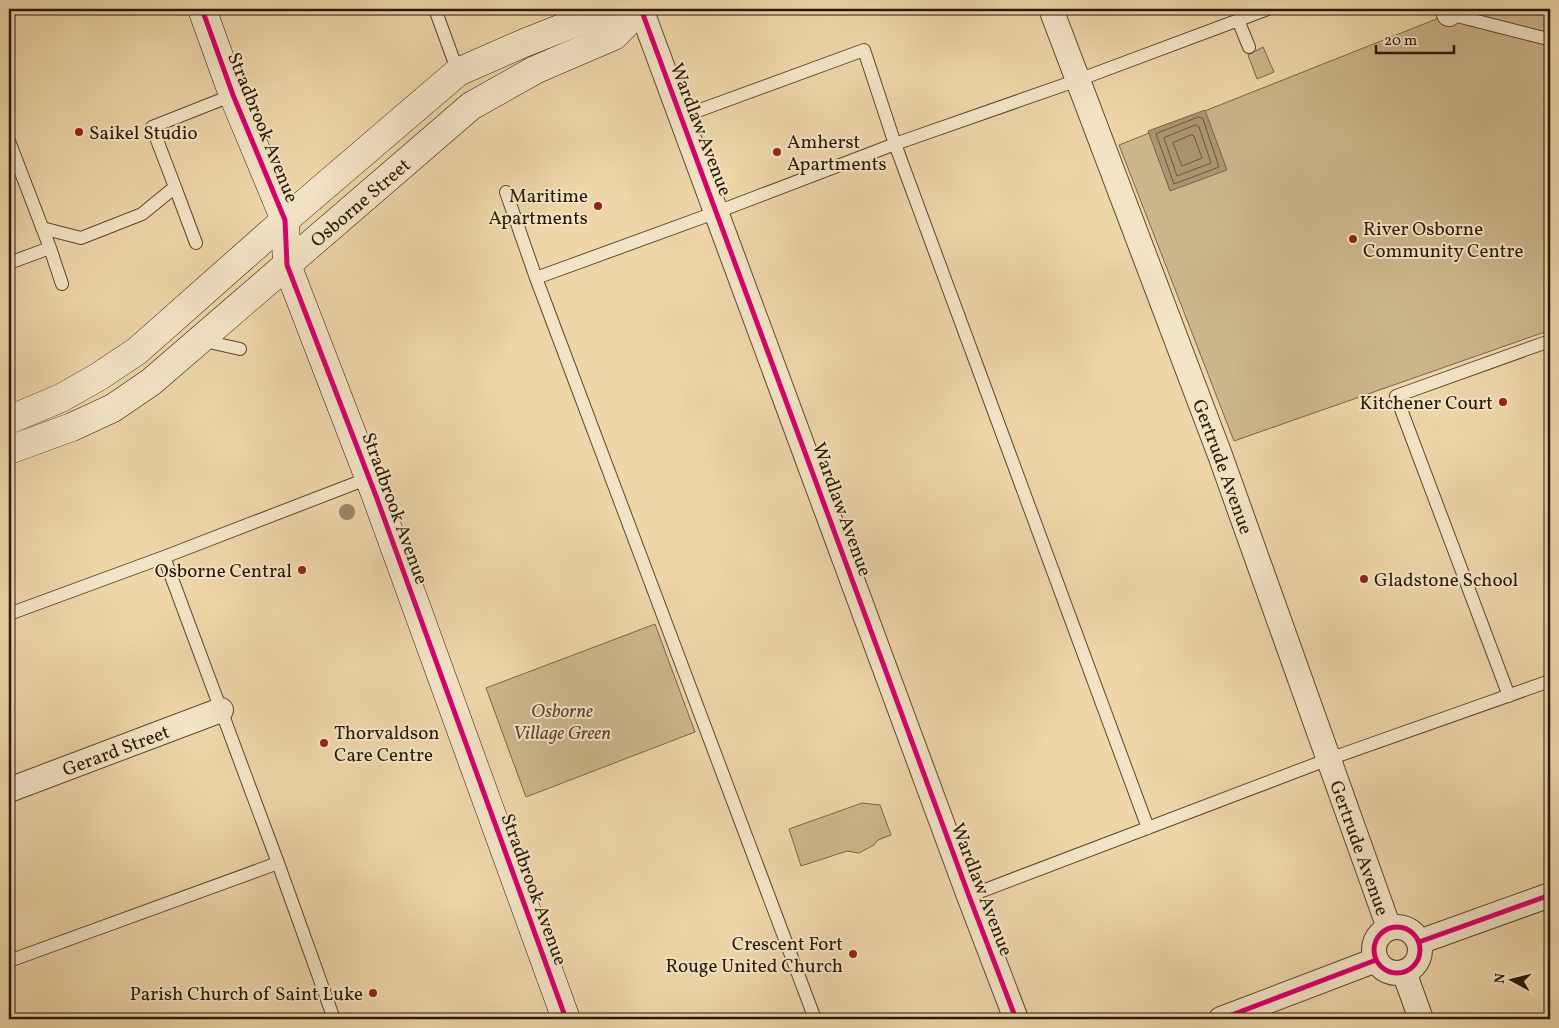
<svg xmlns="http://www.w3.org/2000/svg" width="1559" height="1028" font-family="Vollkorn,serif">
	<rect width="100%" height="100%" fill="#eed6a9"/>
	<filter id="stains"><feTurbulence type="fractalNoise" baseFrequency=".004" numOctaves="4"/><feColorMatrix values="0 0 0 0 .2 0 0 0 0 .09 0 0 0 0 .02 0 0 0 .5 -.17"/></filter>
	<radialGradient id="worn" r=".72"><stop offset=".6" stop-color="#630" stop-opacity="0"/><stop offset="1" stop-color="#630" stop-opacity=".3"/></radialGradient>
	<!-- green -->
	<path fill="#ccb68c" stroke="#7a6746" d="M1448,9H1550V333H1542L1234,441L1119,145L1449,14Z
		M1263,47L1274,72L1257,79L1248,55Z
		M655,624L695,732L526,797L486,688Z
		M862,803L880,805L891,835L878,840L874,845L859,853L847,851L801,866L789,829Z"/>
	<!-- water -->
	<path fill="#ab9570" stroke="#776344" d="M1205,110L1227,170L1170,191L1148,131Z"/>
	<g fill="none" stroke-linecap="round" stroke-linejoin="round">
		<!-- shore -->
		<path stroke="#6a5638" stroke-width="1" d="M1199,117L1203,119L1219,167L1174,184L1156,134Z
			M1196,125L1199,127L1211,163L1177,176L1164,138Z
			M1191,135L1194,136L1202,158L1182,166L1173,143Z"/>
		<defs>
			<path id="lane" d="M435,9L458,72
				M1449,14L1544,38
				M1238,20L1249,47
				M681,117L864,50L895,144L1148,828
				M9,141L50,248L62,284
				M175,187L196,243
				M506,192L536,278L815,1019
				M42,228L81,238L142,214L175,187L152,127L233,95
				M9,263L50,248
				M536,278L717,212L895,144L1078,80L1268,9
				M200,340L240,349
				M164,557L278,863L334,1019
				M9,614L164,557L369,478
				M1509,696L1396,396L1544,343H1550
				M969,896L1329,759L1550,681
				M9,961L278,863"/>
			<g id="street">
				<path d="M641,9L969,896L1016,1019"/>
				<path id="s1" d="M1051,9L1220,455L1389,928"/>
				<path d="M1447,9L1449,14"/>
				<path id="s2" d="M9,790L221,710"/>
				<circle cx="1397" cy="950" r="23"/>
				<path d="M1419,942L1550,895"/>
				<path d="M1404,972L1421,1019"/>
				<path d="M1221,1019L1376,960"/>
			</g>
			<g id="secondary">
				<path d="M202,9L233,95L285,220L287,265L376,496L566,1019"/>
				<path d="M9,420L61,398L98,377L137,351L285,220L458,72L524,43L605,11L631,9"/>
				<path id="s3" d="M9,450L72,427L113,408L151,382L471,106L535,70L614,36L640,9"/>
			</g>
		</defs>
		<!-- lane casing -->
		<use href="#lane" stroke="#5a482b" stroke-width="14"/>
		<!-- street casing -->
		<use href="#street" stroke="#5a482b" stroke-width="26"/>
		<!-- secondary casing -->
		<use href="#secondary" stroke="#281801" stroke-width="29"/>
		<!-- lane -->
		<use href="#lane" stroke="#f4e4c7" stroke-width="12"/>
		<!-- street -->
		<use href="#street" stroke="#f4e4c7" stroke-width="24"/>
		<!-- secondary -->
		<use href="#secondary" stroke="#f4e4c7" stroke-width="28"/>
		<defs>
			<path id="cycleway" d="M202,9L233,95L285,220L287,265L376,496L566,1019
				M641,9L969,896L1016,1019
				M1374 950a23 23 0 1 1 46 0a23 23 0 1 1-46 0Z
				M1419,942L1550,895
				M1221,1019L1376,960"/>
		</defs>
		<!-- cycleway casing -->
		<use href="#cycleway" stroke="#f4e4c7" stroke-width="8"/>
		<!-- cycleway -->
		<use href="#cycleway" stroke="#d6006c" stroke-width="5"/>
	</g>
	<!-- trees -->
	<circle fill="#9c8764" cx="347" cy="512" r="8"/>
	<!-- markers -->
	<g fill="#8f2418" stroke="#f4e4c7" stroke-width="2">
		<circle cx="79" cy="132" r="5"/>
		<circle cx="777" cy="152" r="5"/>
		<circle cx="598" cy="206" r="5"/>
		<circle cx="1353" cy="239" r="5"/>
		<circle cx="1503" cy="402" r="5"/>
		<circle cx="302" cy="570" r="5"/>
		<circle cx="1364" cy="579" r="5"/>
		<circle cx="324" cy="743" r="5"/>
		<circle cx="853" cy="954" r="5"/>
		<circle cx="373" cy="993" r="5"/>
	</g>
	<g text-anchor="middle" stroke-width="4" stroke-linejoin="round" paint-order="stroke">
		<!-- street labels -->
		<g font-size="19" fill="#281801" stroke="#f4e4c7">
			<text transform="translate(264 127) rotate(68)" y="7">Stradbrook Avenue</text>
			<text transform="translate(702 129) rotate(69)" y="7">Wardlaw Avenue</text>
			<text dy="7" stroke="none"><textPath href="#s3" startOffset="434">Osborne Street</textPath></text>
			<text dy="7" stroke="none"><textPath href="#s1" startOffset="489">Gertrude Avenue</textPath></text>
			<text transform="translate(396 508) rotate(70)" y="7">Stradbrook Avenue</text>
			<text transform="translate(843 509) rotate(70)" y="7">Wardlaw Avenue</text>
			<text dy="7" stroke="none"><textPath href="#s2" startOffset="114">Gerard Street</textPath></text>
			<text dy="7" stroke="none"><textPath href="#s1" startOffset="894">Gertrude Avenue</textPath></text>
			<text transform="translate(535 889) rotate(70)" y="7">Stradbrook Avenue</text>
			<text transform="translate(983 889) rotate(69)" y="7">Wardlaw Avenue</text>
		</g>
		<!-- poi labels -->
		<g font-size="19" fill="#281801" stroke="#f4e4c7" text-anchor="start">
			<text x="89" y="139">Saikel Studio</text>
			<text x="787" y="148">Amherst<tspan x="787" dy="22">Apartments</tspan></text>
			<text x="588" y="202" text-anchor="end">Maritime<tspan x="588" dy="22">Apartments</tspan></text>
			<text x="1363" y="235">River Osborne<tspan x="1363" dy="22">Community Centre</tspan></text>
			<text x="1493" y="409" text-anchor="end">Kitchener Court</text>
			<text x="292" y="577" text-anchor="end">Osborne Central</text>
			<text x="1374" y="586">Gladstone School</text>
			<text x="334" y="739">Thorvaldson<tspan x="334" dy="22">Care Centre</tspan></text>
			<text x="843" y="950" text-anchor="end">Crescent Fort<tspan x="843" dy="22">Rouge United Church</tspan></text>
			<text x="363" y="1000" text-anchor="end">Parish Church of Saint Luke</text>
		</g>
		<!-- park labels -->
		<g font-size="19" font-style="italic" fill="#59472b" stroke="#f4e4c7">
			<text x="562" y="717">Osborne<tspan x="562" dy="22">Village Green</tspan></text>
		</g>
	</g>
	<!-- margin -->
	<rect width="1559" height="1028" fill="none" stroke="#eed6a9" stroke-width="30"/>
	<rect x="10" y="10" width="1539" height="1008" fill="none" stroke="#281801" stroke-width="2.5"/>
	<rect x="15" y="15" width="1529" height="998" fill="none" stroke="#281801"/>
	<!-- north arrow -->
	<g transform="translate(1512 980) rotate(277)" stroke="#f4e4c7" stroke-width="4" paint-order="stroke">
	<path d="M0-4L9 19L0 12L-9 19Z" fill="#281801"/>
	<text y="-8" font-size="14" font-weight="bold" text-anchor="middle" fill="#281801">N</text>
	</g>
	<!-- scale -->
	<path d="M1376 45v8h78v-8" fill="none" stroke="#281801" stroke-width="2.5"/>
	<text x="1384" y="45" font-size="15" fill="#281801" stroke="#f4e4c7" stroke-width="4" paint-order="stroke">20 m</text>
	<rect width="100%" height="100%" filter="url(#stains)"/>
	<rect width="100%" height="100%" fill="url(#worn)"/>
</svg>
